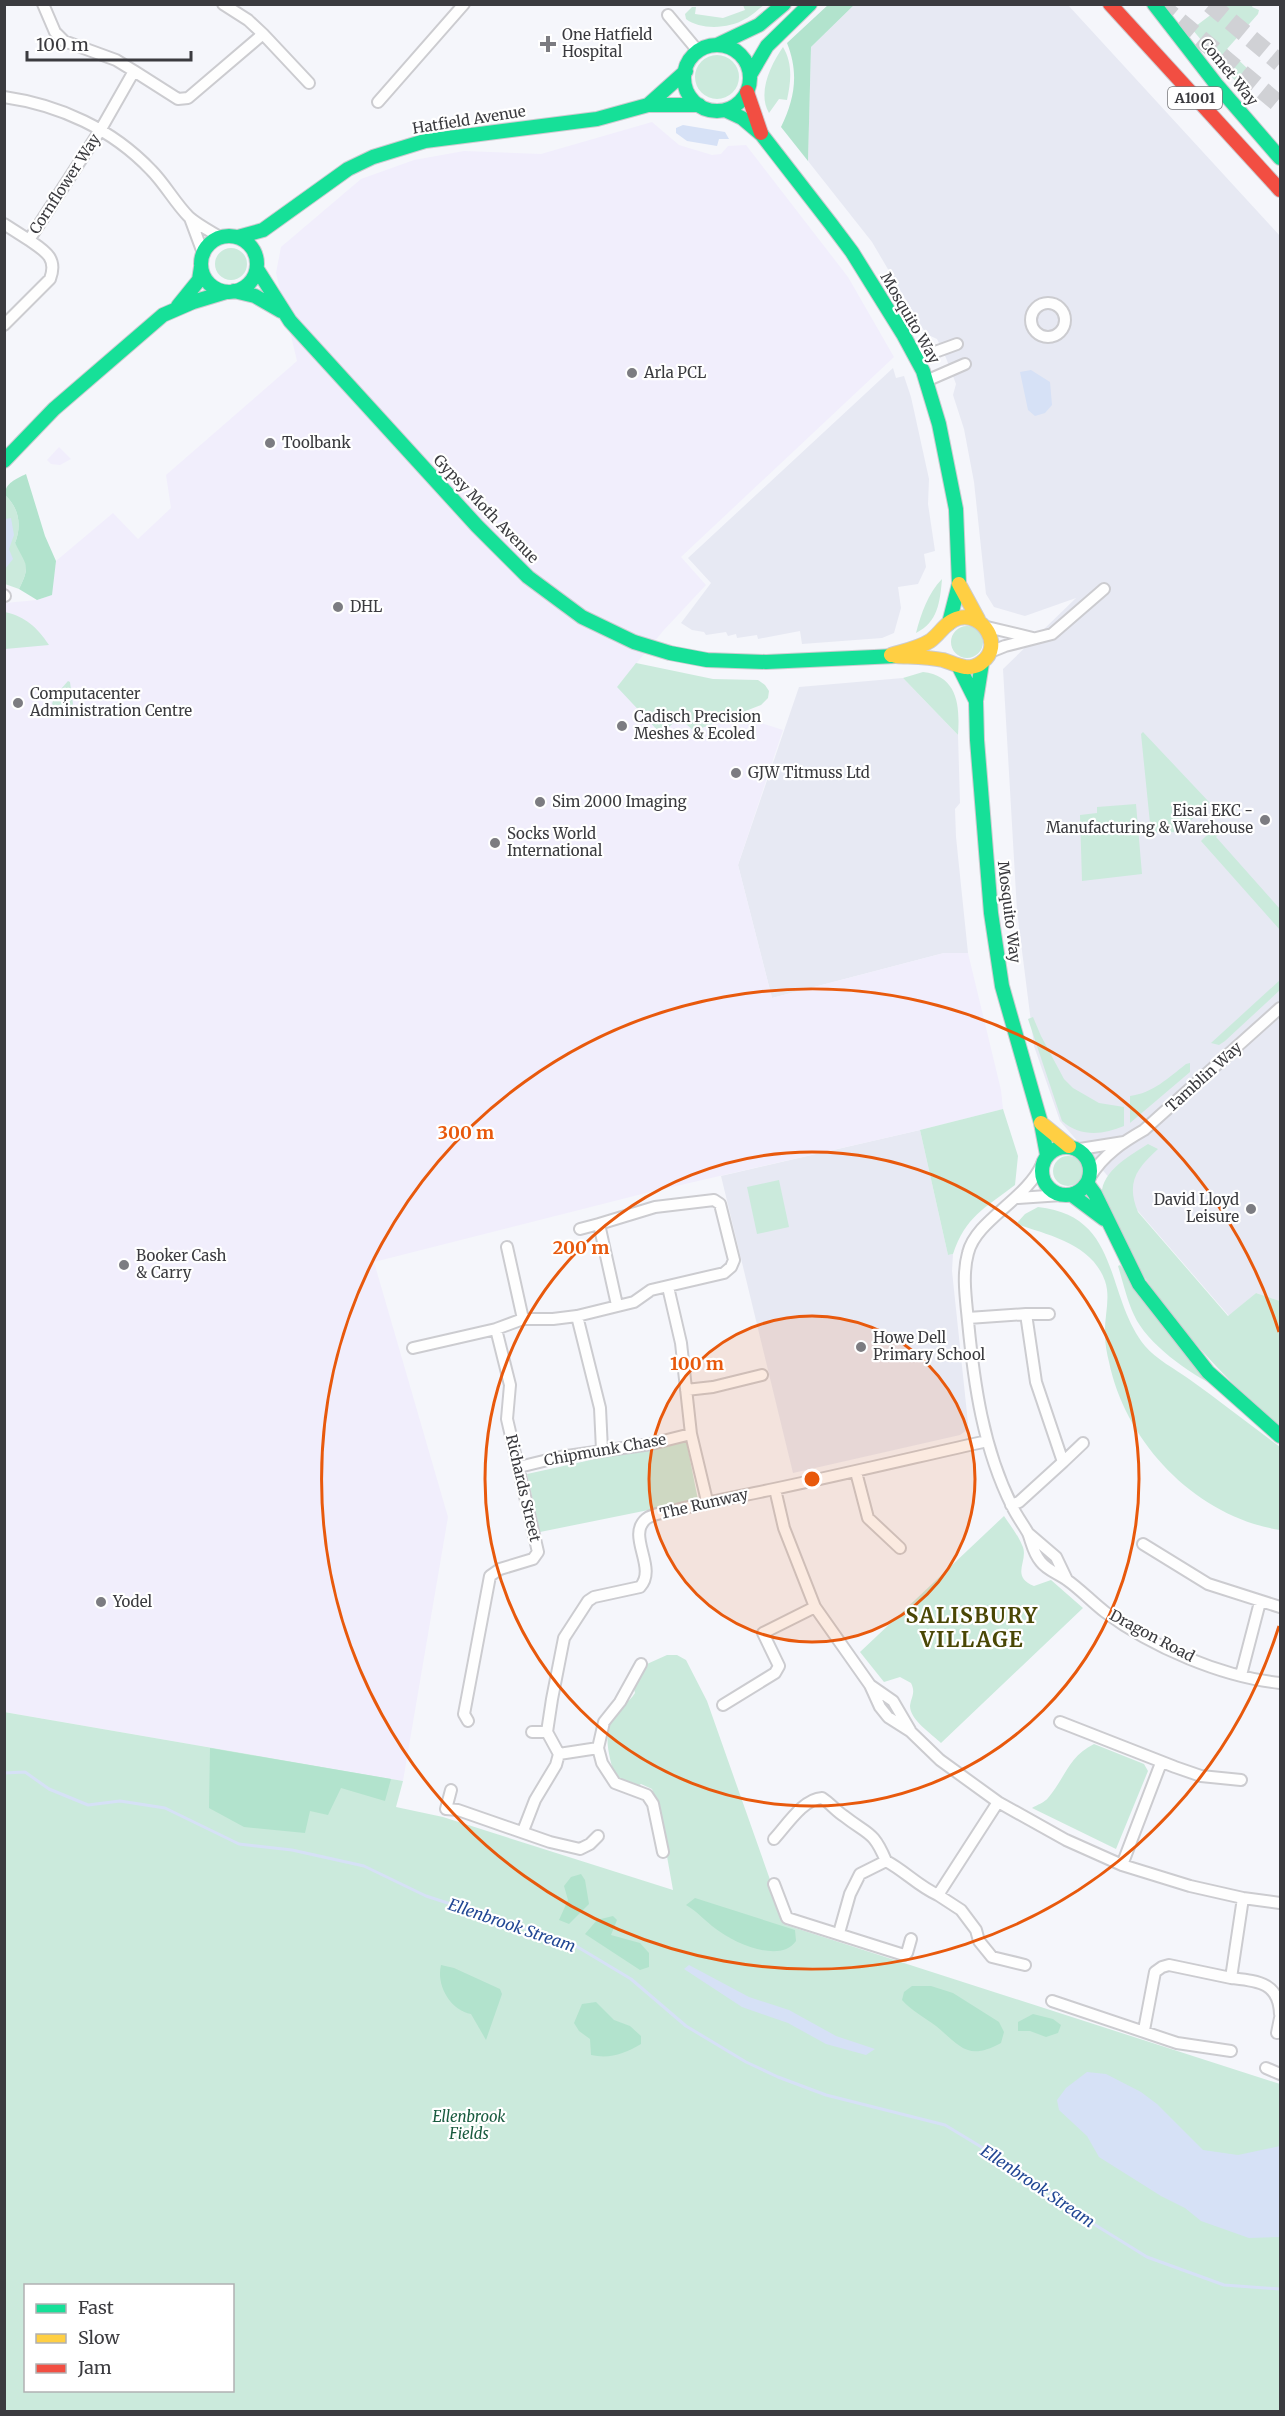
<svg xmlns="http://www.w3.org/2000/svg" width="1285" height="2416" font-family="Merriweather,serif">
	<rect width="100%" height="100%" fill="#f5f6fb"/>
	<!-- built -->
	<path fill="#e7e9f3" d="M854,5H1068L1280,236V1301L1256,1293L1229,1316L1060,1121L1034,1046L1017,911L1003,669L1076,598L1025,616L994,607L986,594L974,482L964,429L953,395L956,384L946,358L937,339L926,334L872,242L808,161L811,47Z
		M893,368L896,378L904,376L911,397L929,479L928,504L935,551L924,554L926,567L918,584L898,587L901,608L894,633L882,638L802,644L800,631L758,639L757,635L737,638L736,634L728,636L726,632L706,635L704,632L692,630L681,623L711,583L688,558Z
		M903,678L958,735L960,803L955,809L956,837L968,953H944L772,998L738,865L799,687Z
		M920,1130L948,1255L953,1254L952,1271L968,1423L967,1430L960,1435L793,1473L721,1176Z"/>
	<!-- industrial -->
	<path fill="#f1eefc" d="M652,122L679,145L712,155L721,154L728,146L746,145L848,277L894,357L681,557L706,585L663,631L617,687L679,718L694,731L733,714L783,730L738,865L772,998L944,953H968L1001,1090L1003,1109L920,1130L646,1193L374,1262L448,1517L403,1781L5,1712V603L37,600L51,595L56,561L113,513L138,539L171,508L166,475L297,361L276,273L281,247L361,179L414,160L464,151L541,154Z
		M59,447L71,459L60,465L51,464L47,460Z"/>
	<!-- green -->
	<path fill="#cbeadc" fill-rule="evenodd" d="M1225,4L1253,5L1252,7L1259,10L1258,14L1227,49L1249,70L1237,83L1192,29Z
		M743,5H764C758,9 752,16 745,19C729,29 700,30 686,19L685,14L692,7H696L695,14L723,18L745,10Z
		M783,47C793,64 791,81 787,100L779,99L769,113C757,93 771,64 783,47Z
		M695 77a22 22 0 1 1 44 0a22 22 0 1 1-44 0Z
		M215 264a16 16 0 1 1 32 0a16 16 0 1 1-32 0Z
		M5,495C19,508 22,525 15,543C29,562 29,569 19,589L5,584Z
		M942,579C940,602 938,622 916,633C921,614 928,593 942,579Z
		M5,612C26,617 37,627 49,645L5,649Z
		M951 642a16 16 0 1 1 32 0a16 16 0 1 1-32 0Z
		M636,663L713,679L758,680L765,685L769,691L768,698L761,705L694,731L679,718L661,734L617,687Z
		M923,672C958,676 960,706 958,735L903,678Z
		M68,681L70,682L73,704L66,713L57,709L52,704L54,697Z
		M1143,732L1210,803L1178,832L1151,833L1141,734Z
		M1136,804L1142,874L1082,881L1080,815L1097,813V807Z
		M1214,828L1221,832L1216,837L1280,909V930L1201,841Z
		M1280,980V990L1225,1041L1219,1045L1211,1043Z
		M1033,1017L1041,1036L1064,1079L1073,1088L1099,1103L1124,1107V1126C1103,1135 1080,1137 1062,1121L1028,1019Z
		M1190,1063V1072L1130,1123V1096C1153,1093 1168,1078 1186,1064Z
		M1003,1109L1018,1156L1015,1185C984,1209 966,1216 953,1254L948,1255L920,1130Z
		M1148,1144L1158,1149C1136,1169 1126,1183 1138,1212L1228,1316L1256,1293L1280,1301V1428C1218,1372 1158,1309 1119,1234C1113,1223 1104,1209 1102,1197C1099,1172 1131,1155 1148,1144Z
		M1053 1171a15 15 0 1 1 30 0a15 15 0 1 1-30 0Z
		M779,1180L789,1227L757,1234L747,1187Z
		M1038,1207C1122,1216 1104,1295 1145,1346C1156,1359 1175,1369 1189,1379C1220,1401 1250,1425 1280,1447V1530C1197,1517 1126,1444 1109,1362C1107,1354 1105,1344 1105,1335C1104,1317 1111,1298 1105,1281C1092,1244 1049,1235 1016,1224L1025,1214Z
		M1120,1265L1185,1351L1217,1387C1189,1373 1147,1344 1134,1315C1127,1300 1123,1282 1118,1266Z
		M686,1439L698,1500L540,1532L527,1474Z
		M1004,1516C1010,1525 1018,1535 1022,1545C1030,1560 1009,1576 1034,1586L1051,1580L1083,1608L941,1743C932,1734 910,1720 910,1706C911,1697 916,1693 911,1683L900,1677L884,1682L860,1652Z
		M667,1655H677L686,1660L707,1701L786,1925L1280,2084V2411H5L4,1712L403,1781L396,1807L443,1817L673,1890L658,1806L652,1789L641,1784L637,1787L615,1778C610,1758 602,1737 613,1717C619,1707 629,1703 635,1693L634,1689L647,1664ZM26,2286H232V2390H26Z
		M1094,1744L1144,1764L1148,1771L1116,1849L1032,1808C1037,1805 1045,1802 1048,1798C1065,1778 1069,1756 1094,1744Z"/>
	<!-- forest -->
	<path fill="#b2e3cd" d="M829,4L854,5L811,47L808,161L781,127C795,98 799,73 787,43Z
		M26,474L45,536L56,561L52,595L37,600L19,589C31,565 26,565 15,543C22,525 19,508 5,495C5,483 16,479 26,474Z
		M210,1748L391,1779L385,1801L341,1788L328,1815L310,1811L305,1833L244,1827L209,1808Z
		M581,1874L585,1880L589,1904L569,1924L559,1920L568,1900L564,1886L571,1877Z
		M695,1898L795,1930L796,1941C780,1964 734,1943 716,1929C705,1921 698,1912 686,1905Z
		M613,1916L617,1920L611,1935L640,1943L649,1953V1967L640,1970L585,1934L597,1920Z
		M441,1965L454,1968L500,1989L502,1994L486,2040L471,2014C450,2010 436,1985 441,1965Z
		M912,1986H931L953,1993L999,2022L1004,2032L1001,2043C968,2061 961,2047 936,2026C924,2017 912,2011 902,2000L904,1992Z
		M596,2002L614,2020L630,2026L641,2036V2044C624,2054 610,2059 591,2055L590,2039L579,2031L574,2023L582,2004Z
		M1033,2014L1053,2019L1061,2025L1058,2033L1046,2037L1030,2031H1018V2022Z"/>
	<!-- water -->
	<path fill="#d6e1f6" d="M683,125L725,132L729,139H719L717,146L687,141L676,133V128Z
		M1031,370L1050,382L1052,405L1045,413L1035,416L1028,410L1020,372Z
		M11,518L14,535L9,549L13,559L5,569V519Z
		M689,1965L749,1997L789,2010L836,2036L875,2049L866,2055L826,2044L788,2023L742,2007L684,1969Z
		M1087,2072L1106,2074L1141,2092L1157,2104L1203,2150L1238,2155L1280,2146V2237L1249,2238L1201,2221L1185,2208L1161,2196L1099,2157L1087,2136L1059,2110L1057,2100L1066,2088Z"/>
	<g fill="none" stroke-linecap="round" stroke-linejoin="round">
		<!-- stream -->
		<path stroke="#d6e1f6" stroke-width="3" d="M4,1773L25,1772L49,1789L88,1805L120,1801L165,1808L239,1844L292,1850L364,1866L426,1896L571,1943L631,1979L686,2026L746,2062L778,2077L826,2095L945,2125L1016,2168L1076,2213L1147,2257L1224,2285L1280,2289"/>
		<!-- highway-tunnel -->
		<path stroke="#d0d1d5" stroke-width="18" stroke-dasharray="18 9" stroke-linecap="butt" d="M1159,4L1280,105
			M1210,4L1280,63"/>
		<defs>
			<path id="street" d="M43,4L55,32L64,41L116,60L134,71
				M223,4L248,20L263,34
				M668,15L698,51
				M4,97C60,105 112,129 151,170C165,184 175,203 189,217C198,225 210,231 220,237
				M378,102L464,4
				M190,218L203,253
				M4,224L29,240
				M1031 320a17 17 0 1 1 34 0a17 17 0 1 1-34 0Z
				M4,325L50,279C58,258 45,251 29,240L101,129L134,71L178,99L188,98L263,34L309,83
				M914,354L935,352L957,344
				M926,381L965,364
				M4,595L5,596
				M987,627L1033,638
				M990,652L1005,646L1052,634L1104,589
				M1080,1149L1124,1142
				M1042,1164C1027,1199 976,1220 968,1253C962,1275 966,1299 968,1321C974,1384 983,1448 1012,1506C1016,1515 1023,1524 1028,1533C1032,1543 1033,1553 1041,1562C1047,1570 1059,1574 1067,1580C1080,1589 1092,1602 1105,1612C1152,1647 1222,1677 1280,1683
				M1090,1177C1103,1155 1123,1142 1144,1130L1280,1008
				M1018,1198L1062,1195
				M580,1229L599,1224
				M507,1247L523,1319
				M668,1287L681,1343L691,1434L707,1501
				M1026,1314H1049
				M577,1316L600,1408L602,1450
				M968,1318L1026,1314L1036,1382L1063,1462L1019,1502L1011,1505
				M413,1348L496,1329L523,1319H553L577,1316L634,1302L651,1290L724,1273L731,1267L734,1260L720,1204L714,1200L655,1207L599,1224L617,1305
				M686,1390L713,1387L762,1375
				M1063,1462L1083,1443
				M519,1467L560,1457L651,1444L691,1434
				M856,1472L868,1518L900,1548
				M775,1489L784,1528L815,1607L870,1685L880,1707L888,1717L910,1731L940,1760L998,1802L1066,1840L1122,1865L1190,1886L1243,1898L1280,1903
				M1028,1533L1056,1557L1067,1580
				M1143,1544L1208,1584L1280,1607
				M1241,1675L1260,1602
				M870,1685L893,1701L910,1730
				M723,1705L775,1673L779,1666L763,1633L815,1607
				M468,1721L464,1714L490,1576L500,1569L533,1559L538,1552L507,1419L510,1385L496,1329
				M1060,1722L1175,1767L1201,1776L1241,1780
				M532,1732H547
				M598,1748L602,1763L615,1783L647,1795L653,1804L663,1852
				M559,1754L598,1748L604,1722L620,1702L641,1664
				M451,1790L446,1809L458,1810L550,1842L580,1849L590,1844L598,1836
				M523,1831L535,1800L556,1765L559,1754L547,1732L552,1699L564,1638L588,1601L594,1597L640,1587C658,1568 626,1536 646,1519C653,1513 667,1512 676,1510C708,1502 741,1496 774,1489C845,1474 916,1457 987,1441
				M774,1839C787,1825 803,1799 822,1798C830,1803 836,1811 844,1816C868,1835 873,1830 886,1861
				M1122,1865L1161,1763
				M774,1884L787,1918L904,1955L907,1953L911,1939
				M938,1895L961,1910L976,1930L979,1941L992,1957L1025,1965
				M839,1933L850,1894L860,1874L886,1861C905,1871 918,1886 938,1895L998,1802
				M1231,1978C1257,1981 1279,1982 1280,2014
				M1052,2001L1177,2043L1231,2051
				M1144,2030L1155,1972L1162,1967L1169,1965L1231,1978L1243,1898
				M1277,2033L1280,2018
				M1266,2068L1280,2074"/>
			<path id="fast" d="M1154,4L1216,84L1280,158
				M717,45L759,25L784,4
				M684 78a33 33 0 1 1 66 0a33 33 0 1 1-66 0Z
				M750,75L767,46L810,4
				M648,105L686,71
				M725,110L742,118L762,135L831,224L852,252L903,334L923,371L939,424L956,509L959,584L949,623
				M201 264a28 28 0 1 1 56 0a28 28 0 1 1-56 0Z
				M238,237L263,230L348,169L373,157L425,141L597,119L648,105H699
				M257,269L290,321L477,526L528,577L582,617L634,642L670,653L707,660L766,662L896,656
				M234,291L255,296L281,311
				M178,306L199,280L201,267
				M4,461L54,409L163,315L193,302L226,292
				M982,663L976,701L977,740L991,913L1002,986L1041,1123L1047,1155
				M959,667L976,701
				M1042 1171a24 24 0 1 1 48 0a24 24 0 1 1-48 0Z
				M1087,1183L1095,1194L1139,1284L1208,1372L1280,1436
				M1072,1195L1104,1219"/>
			<path id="slow" d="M959,584L978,619
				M891,655C904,651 919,648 930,641C940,634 946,621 959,618C983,612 1004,646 982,662C978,666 970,668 965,667C957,666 950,662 943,660C928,657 912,657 896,656
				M1041,1123L1069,1146"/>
			<path id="jam" d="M1110,4L1280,190
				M747,92L761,133"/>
		</defs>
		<!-- street casing -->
		<use href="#street" stroke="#ccccd0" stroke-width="14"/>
		<!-- fast casing -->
		<use href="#fast" stroke="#ccccd0" stroke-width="16"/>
		<!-- slow casing -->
		<use href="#slow" stroke="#ccccd0" stroke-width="16"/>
		<!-- jam casing -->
		<use href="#jam" stroke="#ccccd0" stroke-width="16"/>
		<!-- street -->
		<use href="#street" stroke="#fefefe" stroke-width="10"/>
		<!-- fast -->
		<use href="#fast" stroke="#16e098" stroke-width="14"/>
		<!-- slow -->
		<use href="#slow" stroke="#ffcf43" stroke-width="14"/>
		<!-- jam -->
		<use href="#jam" stroke="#f24e42" stroke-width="14"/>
	</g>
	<!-- distance rings -->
	<circle cx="812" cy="1479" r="163" fill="#e8590c" fill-opacity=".12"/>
	<g fill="none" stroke="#e8590c" stroke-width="3">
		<circle cx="812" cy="1479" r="163"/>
		<circle cx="812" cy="1479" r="327"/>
		<path d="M1279 1626A490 490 0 1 1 1279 1332"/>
	</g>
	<!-- markers -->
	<g fill="#7c7c81" stroke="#fff" stroke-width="2">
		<path d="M545 35h6v6h6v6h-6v6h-6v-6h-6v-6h6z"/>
		<circle cx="632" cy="373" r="6"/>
		<circle cx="270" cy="443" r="6"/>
		<circle cx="338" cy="607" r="6"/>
		<circle cx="18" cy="703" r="6"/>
		<circle cx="622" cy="726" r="6"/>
		<circle cx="736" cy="773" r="6"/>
		<circle cx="540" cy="802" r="6"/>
		<circle cx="1265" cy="820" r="6"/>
		<circle cx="495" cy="843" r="6"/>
		<circle cx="1251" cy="1209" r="6"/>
		<circle cx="124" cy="1265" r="6"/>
		<circle cx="861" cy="1347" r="6"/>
		<circle cx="101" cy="1602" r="6"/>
	</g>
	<g text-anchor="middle" stroke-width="4.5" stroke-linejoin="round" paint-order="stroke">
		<!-- shield labels -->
		<rect fill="#fff" stroke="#767679" stroke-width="1.5" x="1168" y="87" width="54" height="22" rx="4.5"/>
		<g font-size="14" font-weight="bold" fill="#3b3b3f">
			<text x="1195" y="103">A1001</text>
		</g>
		<!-- poi labels -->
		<g font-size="15" fill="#3b3b3f" stroke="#fff" text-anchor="start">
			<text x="562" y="40">One Hatfield<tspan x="562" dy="17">Hospital</tspan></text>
			<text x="644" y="378">Arla PCL</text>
			<text x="282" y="448">Toolbank</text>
			<text x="350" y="612">DHL</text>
			<text x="30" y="699">Computacenter<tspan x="30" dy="17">Administration Centre</tspan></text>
			<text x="634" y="722">Cadisch Precision<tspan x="634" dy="17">Meshes &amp; Ecoled</tspan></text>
			<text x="748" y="778">GJW Titmuss Ltd</text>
			<text x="552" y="807">Sim 2000 Imaging</text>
			<text x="1253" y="816" text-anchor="end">Eisai EKC -<tspan x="1253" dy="17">Manufacturing &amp; Warehouse</tspan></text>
			<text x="507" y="839">Socks World<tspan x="507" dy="17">International</tspan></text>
			<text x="1239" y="1205" text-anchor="end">David Lloyd<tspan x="1239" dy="17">Leisure</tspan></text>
			<text x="136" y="1261">Booker Cash<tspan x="136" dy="17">&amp; Carry</tspan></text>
			<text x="873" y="1343">Howe Dell<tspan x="873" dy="17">Primary School</tspan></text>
			<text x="113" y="1607">Yodel</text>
		</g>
		<!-- street labels -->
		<g font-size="15" fill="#3b3b3f" stroke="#fff">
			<text transform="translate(1229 72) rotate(51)" y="5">Comet Way</text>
			<text transform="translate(469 120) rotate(-9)" y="5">Hatfield Avenue</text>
			<text transform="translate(65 184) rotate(-57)" y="5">Cornflower Way</text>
			<text transform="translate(910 318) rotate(60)" y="5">Mosquito Way</text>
			<text transform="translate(486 509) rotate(46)" y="5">Gypsy Moth Avenue</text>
			<text transform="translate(1009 912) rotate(83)" y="5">Mosquito Way</text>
			<text transform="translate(1204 1077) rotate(-42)" y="5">Tamblin Way</text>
			<text transform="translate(605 1450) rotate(-10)" y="5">Chipmunk Chase</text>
			<text transform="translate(523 1488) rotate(77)" y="5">Richards Street</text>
			<text transform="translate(704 1504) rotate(-13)" y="5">The Runway</text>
			<text transform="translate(1152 1636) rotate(28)" y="5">Dragon Road</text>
		</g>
		<!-- park labels -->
		<g font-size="15" font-style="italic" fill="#195b3f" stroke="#fff">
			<text x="469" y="2122">Ellenbrook<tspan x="469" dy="17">Fields</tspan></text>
		</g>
		<!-- water labels -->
		<g font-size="16" font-style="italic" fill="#224794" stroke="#fff">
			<text transform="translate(512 1925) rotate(19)" y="6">Ellenbrook Stream</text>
			<text transform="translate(1038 2186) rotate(34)" y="6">Ellenbrook Stream</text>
		</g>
		<!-- district labels -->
		<g font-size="21" font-weight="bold" letter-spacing="1.5" fill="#4a4705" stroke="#fff">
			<text x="972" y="1623">SALISBURY<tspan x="972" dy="24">VILLAGE</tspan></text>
		</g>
	</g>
	<circle cx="812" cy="1479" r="9" fill="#e8590c" stroke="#fff" stroke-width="3"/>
	<g font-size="18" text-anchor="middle" font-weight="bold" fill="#e8590c" stroke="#fff" stroke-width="4.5" stroke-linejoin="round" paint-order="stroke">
		<text x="466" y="1139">300 m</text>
		<text x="581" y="1254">200 m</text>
		<text x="697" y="1370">100 m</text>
	</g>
	<!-- border -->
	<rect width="1285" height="2416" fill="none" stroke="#3b3b3f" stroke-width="12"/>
	<!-- legend -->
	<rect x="24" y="2284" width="210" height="108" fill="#ffffff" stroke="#b1b1b2" stroke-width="1.5"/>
	<rect x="36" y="2304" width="30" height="9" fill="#16e098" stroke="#b1b1b2" stroke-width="1.5"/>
	<text x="78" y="2314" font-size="18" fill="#3b3b3f">Fast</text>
	<rect x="36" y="2334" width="30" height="9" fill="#ffcf43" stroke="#b1b1b2" stroke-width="1.5"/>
	<text x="78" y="2344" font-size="18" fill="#3b3b3f">Slow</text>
	<rect x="36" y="2364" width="30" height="9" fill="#f24e42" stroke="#b1b1b2" stroke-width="1.5"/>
	<text x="78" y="2374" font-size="18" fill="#3b3b3f">Jam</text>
	<!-- scale -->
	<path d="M27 51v9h164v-9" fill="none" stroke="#3b3b3f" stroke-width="3"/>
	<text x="36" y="51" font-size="18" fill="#3b3b3f" stroke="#ffffff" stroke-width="4.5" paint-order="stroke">100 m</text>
</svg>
